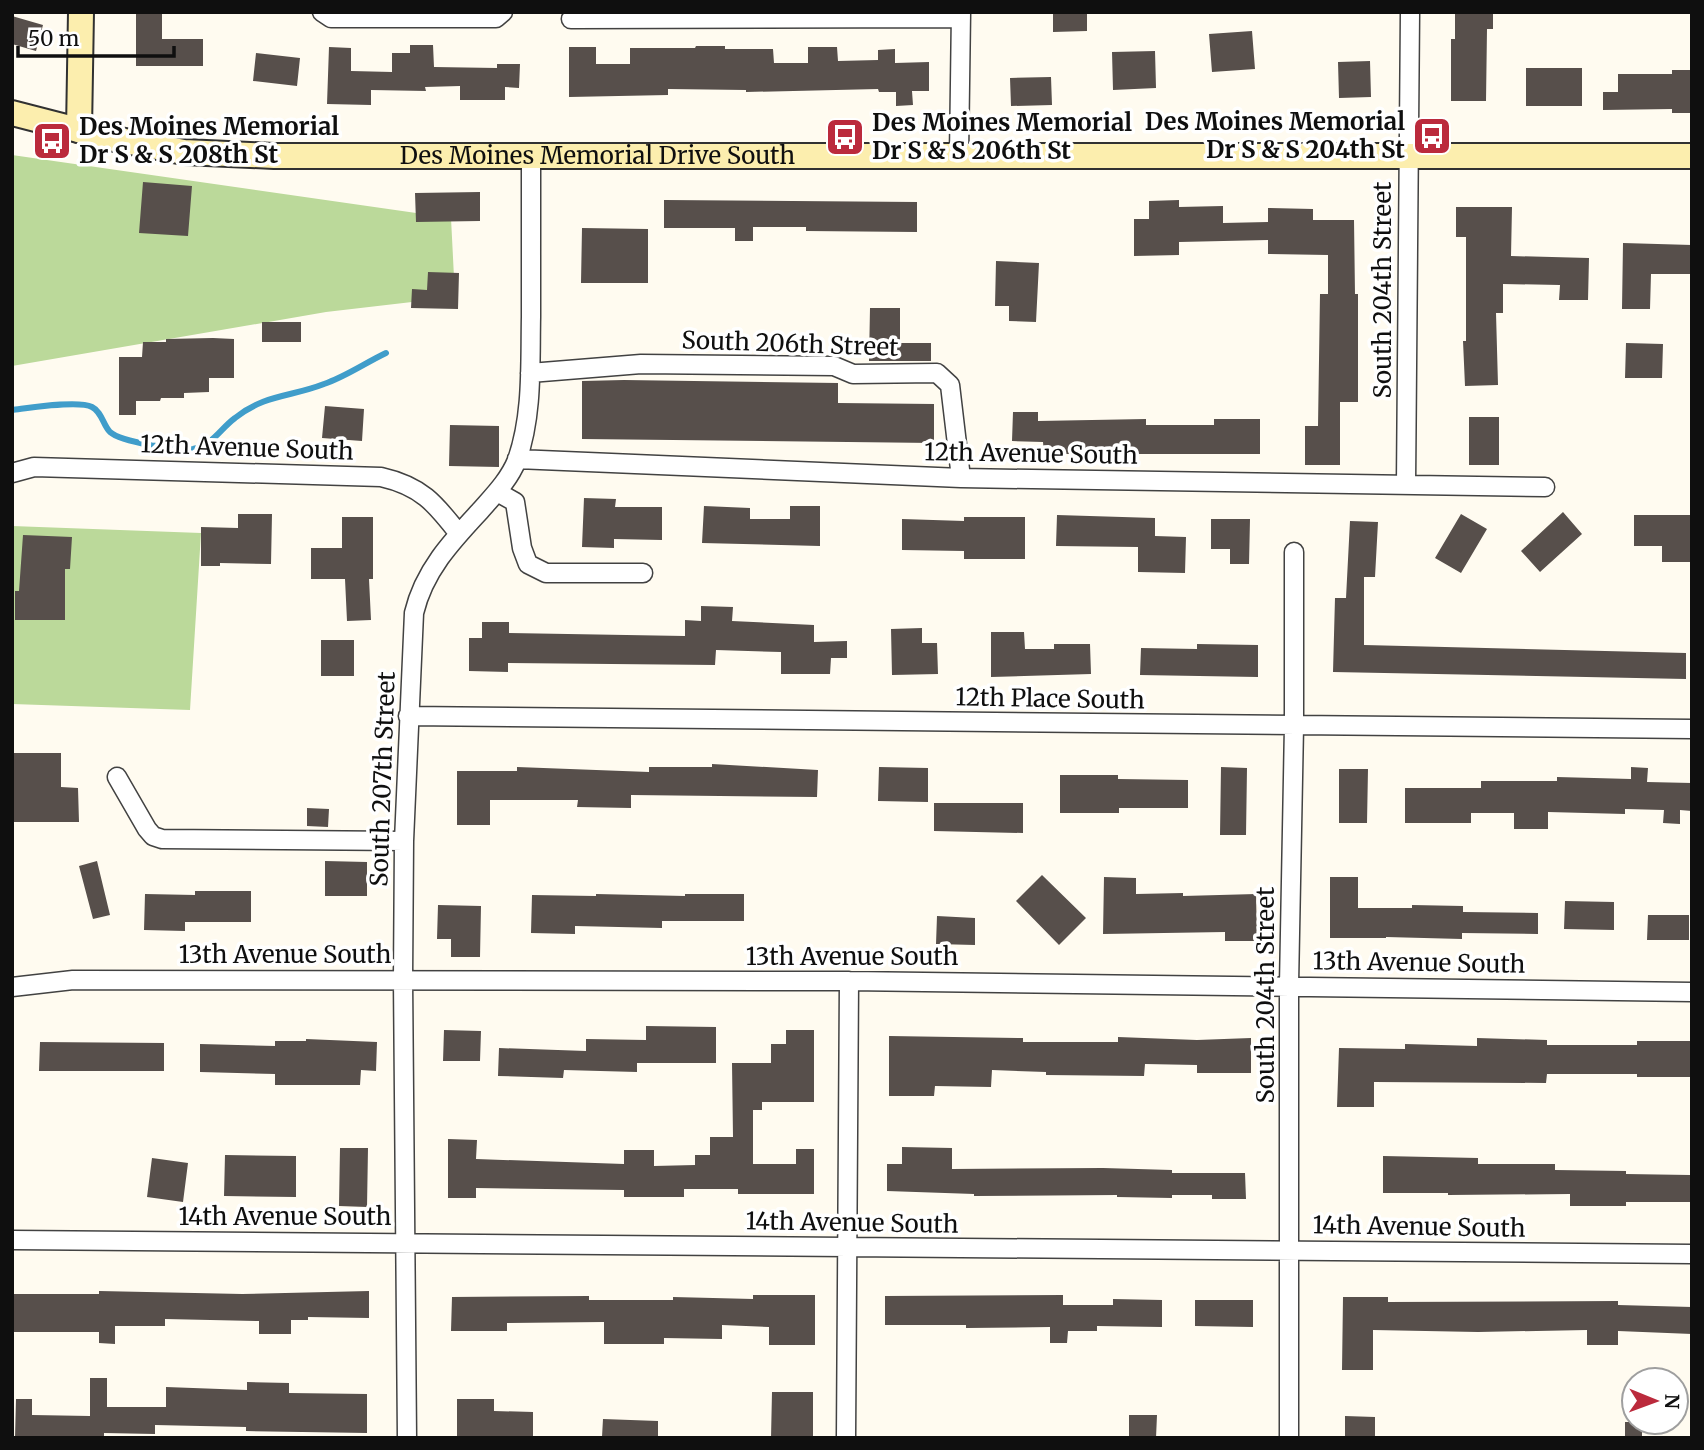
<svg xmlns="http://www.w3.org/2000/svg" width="1704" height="1450" font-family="Merriweather,serif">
	<rect width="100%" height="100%" fill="#fffbf0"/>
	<!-- forest -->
	<path fill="#bbd99a" d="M12,155L451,218L455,297L326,312L12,366Z
		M12,526L201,533L190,710L12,704Z"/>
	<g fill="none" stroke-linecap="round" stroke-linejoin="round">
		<!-- stream -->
		<path stroke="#409dca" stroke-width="6" d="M12,410C29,408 78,400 92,407C102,412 103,425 110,432C121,442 179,451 193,449C213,445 220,429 235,418C265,394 291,397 324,384C345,377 365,363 386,353"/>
	</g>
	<!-- building -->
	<path fill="#574f4b" d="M136,12H162V39H203V66H136Z
		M1053,12H1087V31L1053,32Z
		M1455,12H1493V29H1487L1486,101H1451V39H1455Z
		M12,16L43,25L36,51L12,44Z
		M1252,31L1255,69L1212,72L1209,34Z
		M410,45H433L434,67L497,68V64H520L519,88L505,87V100H460V86L425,87L426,91L371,90V105L327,104L329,47L351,48V71L392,72V53H410Z
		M696,46H725V49H773L774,63H808V47H837L838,61L878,60V50L895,49V63L929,62V91H912L913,105L896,106V92H879L878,89L746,92V90L668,89V95L569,97V47H596V64H630V48H695Z
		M1155,51L1156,88L1113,90L1112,52Z
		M256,53L300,58L297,86L253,81Z
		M1370,61L1371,97L1339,98L1338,62Z
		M1526,68H1582V106H1526Z
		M1672,70H1692V113H1672V109L1603,110V92H1618V74H1672Z
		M1051,77L1052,105L1011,106L1010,78Z
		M143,182L192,186L188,236L139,233Z
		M480,192V221L416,222L415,193Z
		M664,200L917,202V232L806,231V227H753V241H735V228H664Z
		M1179,200V207L1223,206V223L1268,222V208L1313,209V220H1354L1355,294H1358V402H1340V465H1305V426H1318L1320,294H1328V255L1268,254V240L1179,242V255L1134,256V219H1149V201Z
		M1456,207H1512L1511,256L1589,258L1588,300H1559L1560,285L1503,284V313H1496L1498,385L1465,386L1463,341H1466V237H1456Z
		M582,228L648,229V283H581Z
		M1623,243L1692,245V274H1651L1650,309H1622Z
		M996,261L1039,263L1036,322L1009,321V306H995Z
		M428,272L459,273L458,309L411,308L412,289L427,290Z
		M870,308H900V343H931V361H869Z
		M262,322H301V342H262Z
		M213,338L234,339V378H209V392L184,393V398H161L160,401H136V415H119V357H142L143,342H166V339Z
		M1626,343L1663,344L1662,378H1625Z
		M624,380L838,383V403L934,404V443L582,439V381Z
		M325,406L364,409L362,441L322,438Z
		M1013,412H1038V421L1146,419V425H1214V419H1260V454H1044L1043,442L1012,441Z
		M1469,417H1499V465H1469Z
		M450,425L499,426V467L449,466Z
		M584,498L616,499L615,507H662V540L614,539V548L582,547Z
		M704,506L750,508V519H790V506H820V546L702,543Z
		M1563,512L1582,534L1540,572L1521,551Z
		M238,514H272L271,564L220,563V566H201V527L238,528Z
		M1461,514L1487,529L1461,573L1435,558Z
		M1057,515L1155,518V536L1186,537L1185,573L1138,572V547L1056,546Z
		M1634,515H1690V562H1662V546H1634Z
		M342,517H373V579H369L371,620L347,621L345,579H311V548H342Z
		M964,517H1025V559H964V551L902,550V519L964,521Z
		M1211,519H1250L1249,564H1230V549H1211Z
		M1350,521L1378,522L1375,577H1364V645L1686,653V679L1333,672L1335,598H1346Z
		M23,535L72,537L70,569H65V620H15V591H19Z
		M701,606L733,607L732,621L814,625V642L847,641V658H831L830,674H781V652L716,650L715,665L508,663V672L469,671V638H482V622H509V633L685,636V620L701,621Z
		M922,628V643H937L938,674L892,675L891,629Z
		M991,632H1024L1025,649H1054V644H1090L1091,674L991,677Z
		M321,640H354V676H321Z
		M1197,644L1258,645V677L1140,675L1141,648L1197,649Z
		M12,753H61V787L78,788L79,822H12Z
		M712,764L818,770L817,797L631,795V808L577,807L578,800H490V825H457V771H517V767L649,772V767H712Z
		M879,767L928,768V802L878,801Z
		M1221,767L1247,768L1246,835H1220Z
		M1631,767L1648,768L1647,782L1692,783V811L1680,810V824L1663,823L1664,810L1625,809V814L1548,812V829H1514V813H1471V823H1405V788H1481V781H1557V777L1631,779Z
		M1339,769H1368L1367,823H1339Z
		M1060,775H1118V779L1188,780V808H1119V813H1060Z
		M934,803H1023V833L934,831Z
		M307,808L329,809L328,827L307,826Z
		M97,861L110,915L93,919L79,866Z
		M325,861L367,862V896H325Z
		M1042,875L1086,918L1059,945L1016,901Z
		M1104,877L1136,878V894L1183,893V896L1256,894L1257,941H1225V932L1103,934Z
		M1330,877H1358V908H1412V905L1463,906V912L1538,913V934L1462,933V939L1386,937V938H1330Z
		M195,891H251V922H185V931L144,930L145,894L195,895Z
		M596,894L685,896V894H744V921H662V928L575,926V934L531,933L532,895L596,896Z
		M1565,901L1614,902V930L1564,929Z
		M438,905L481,906L480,957H451V939H437Z
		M1648,915H1689V940H1647Z
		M937,916L975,918V945L936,944Z
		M646,1026L716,1027V1063H637V1072L564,1070L563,1078L498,1076L499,1048L586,1051V1039L646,1040Z
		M444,1030L481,1031L480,1061H443Z
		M786,1030H814V1102H762V1110H753V1164H796V1149H814V1194H738V1189H684V1197H624V1190L476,1188V1198H448V1139L477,1140L476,1159L624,1164V1150H654V1166L695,1165V1155H710V1137H733L732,1063H771V1044H786Z
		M889,1036L1023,1038V1042H1118V1037L1197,1040L1251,1038V1073H1197V1065L1145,1064L1144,1076L1046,1075V1072L992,1070L991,1087L935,1086L934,1096H889Z
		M1477,1038L1547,1040V1045H1637V1041H1691V1077H1637V1074H1547L1546,1083L1374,1082V1107H1337L1339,1048L1405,1049V1044L1477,1046Z
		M306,1039L377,1042L376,1071L361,1070L360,1085H275V1074L200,1072V1044L275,1046V1041H306Z
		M40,1042L164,1043V1071H39Z
		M902,1147L952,1148V1169L1103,1168L1172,1170V1173H1245L1246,1199H1212V1195H1172V1198L1117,1197V1195L974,1196V1194L887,1191V1164H902Z
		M340,1148H368L367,1207L339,1206Z
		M225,1155L296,1156V1197L224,1196Z
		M1383,1156L1478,1158V1164H1555V1170L1626,1171V1174L1690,1175V1202H1626V1206H1570V1194L1448,1195V1193H1383Z
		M152,1158L188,1163L183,1202L147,1197Z
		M99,1291L242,1294L369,1291V1318L308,1317V1320H291V1334H259V1321L165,1319V1326H115V1344L99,1343V1332H12V1294H99Z
		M753,1295H815V1345H769V1327L722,1325V1339L664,1338V1344H604V1322L507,1323V1331H451L452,1297L589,1296V1300H673V1297L753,1299Z
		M1063,1295V1305H1113V1299L1162,1300V1327L1097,1326V1331H1068L1067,1343H1050V1327L966,1328V1325H885V1296Z
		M1343,1297H1388V1302L1618,1301V1305L1692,1307V1334L1618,1331V1345H1587V1330L1478,1332L1373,1330V1370H1342Z
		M1195,1300H1253V1327L1195,1326Z
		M90,1378H107V1407H166V1387L247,1390V1382L289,1383V1393L367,1394V1433L246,1431V1427L155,1425V1434L104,1433V1438H15L16,1399H32V1415L90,1416Z
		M772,1392H813V1438H771Z
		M457,1399H494V1411L533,1412V1438H457Z
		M1129,1415H1157L1156,1438H1129Z
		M1345,1416L1375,1417V1438H1345Z
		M603,1419L658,1421V1438L602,1437Z
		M1625,1422H1642V1438H1625Z"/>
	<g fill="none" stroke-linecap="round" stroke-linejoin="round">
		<defs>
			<path id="street" d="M322,12L331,18H496L503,12
				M571,19L961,18
				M959,155L961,12
				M530,373L641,364L834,366L853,374L937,373L950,385L961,478
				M517,459L961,478L1545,487
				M12,473L34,467L381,477C421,486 435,503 459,534
				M1406,484L1410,12
				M497,492L515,502L522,548L528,564L546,573H643
				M408,716L1692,729
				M117,777L147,829L153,836L162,839L404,841
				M12,987L73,980L849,981L1692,992
				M12,1240L1692,1254
				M407,1438L403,979L404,841L414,613C424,571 451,542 480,511C494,495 509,480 517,460C533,415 530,363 531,317C531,263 531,210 531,156
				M846,1438L849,981
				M1289,1438V985L1294,726V552"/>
			<g id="secondary">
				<path id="s1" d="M12,113L109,138L184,152L274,156H1692"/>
				<path d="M79,130L81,12"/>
			</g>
		</defs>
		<!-- street casing -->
		<use href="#street" stroke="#424242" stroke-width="21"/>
		<!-- secondary casing -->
		<use href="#secondary" stroke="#313131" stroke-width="28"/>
		<!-- street -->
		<use href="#street" stroke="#fff" stroke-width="18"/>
		<!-- secondary -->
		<use href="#secondary" stroke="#fceeae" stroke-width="24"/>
	</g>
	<!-- icons -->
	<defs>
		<symbol id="bus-square" viewBox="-11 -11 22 22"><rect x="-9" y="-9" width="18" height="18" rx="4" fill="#bb2a3c" stroke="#fff"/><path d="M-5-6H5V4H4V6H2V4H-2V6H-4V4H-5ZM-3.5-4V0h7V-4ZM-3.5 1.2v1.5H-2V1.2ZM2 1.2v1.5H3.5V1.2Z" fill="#fff"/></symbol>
	</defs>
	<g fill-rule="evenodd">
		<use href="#bus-square" x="1410" y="114" width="44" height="44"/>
		<use href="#bus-square" x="823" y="115" width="44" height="44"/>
		<use href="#bus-square" x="30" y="119" width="44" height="44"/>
	</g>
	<g text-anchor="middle" stroke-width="7" stroke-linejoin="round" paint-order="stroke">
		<!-- poi labels -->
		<g font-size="24" font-weight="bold" fill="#0f0f0f" stroke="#fff" text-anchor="start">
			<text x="1405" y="130" text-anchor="end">Des Moines Memorial<tspan x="1405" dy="28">Dr S &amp; S 204th St</tspan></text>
			<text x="872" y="131">Des Moines Memorial<tspan x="872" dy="28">Dr S &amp; S 206th St</tspan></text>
			<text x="79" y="135">Des Moines Memorial<tspan x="79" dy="28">Dr S &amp; S 208th St</tspan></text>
		</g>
		<!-- street labels -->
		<g font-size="24" fill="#0f0f0f" stroke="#fff">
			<text dy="8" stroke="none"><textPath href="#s1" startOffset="590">Des Moines Memorial Drive South</textPath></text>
			<text transform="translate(1383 290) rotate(-90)" y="8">South 204th Street</text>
			<text transform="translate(790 344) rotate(2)" y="8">South 206th Street</text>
			<text transform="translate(247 448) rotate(2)" y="8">12th Avenue South</text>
			<text transform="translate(1031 454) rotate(1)" y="8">12th Avenue South</text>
			<text transform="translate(1050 699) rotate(1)" y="8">12th Place South</text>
			<text transform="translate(383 779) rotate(-88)" y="8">South 207th Street</text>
			<text x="285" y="963">13th Avenue South</text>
			<text x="852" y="965">13th Avenue South</text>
			<text transform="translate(1419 963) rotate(1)" y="8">13th Avenue South</text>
			<text transform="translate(1266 995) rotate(-90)" y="8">South 204th Street</text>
			<text x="285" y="1225">14th Avenue South</text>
			<text transform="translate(852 1223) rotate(1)" y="8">14th Avenue South</text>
			<text transform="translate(1419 1227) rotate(1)" y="8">14th Avenue South</text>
		</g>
	</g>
	<!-- border -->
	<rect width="1704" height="1450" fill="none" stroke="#0f0f0f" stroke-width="28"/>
	<!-- north arrow -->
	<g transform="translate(1655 1401) rotate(91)"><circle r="33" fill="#ffffff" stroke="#9f9f9f" stroke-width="2"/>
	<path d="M0-5L12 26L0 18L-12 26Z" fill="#bb2a3c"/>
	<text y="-10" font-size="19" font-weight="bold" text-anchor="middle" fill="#0f0f0f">N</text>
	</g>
	<!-- scale -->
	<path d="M18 46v10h156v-10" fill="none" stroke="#0f0f0f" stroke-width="3.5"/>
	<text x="28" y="46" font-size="21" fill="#0f0f0f" stroke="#ffffff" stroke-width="5" paint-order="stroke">50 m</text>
</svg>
